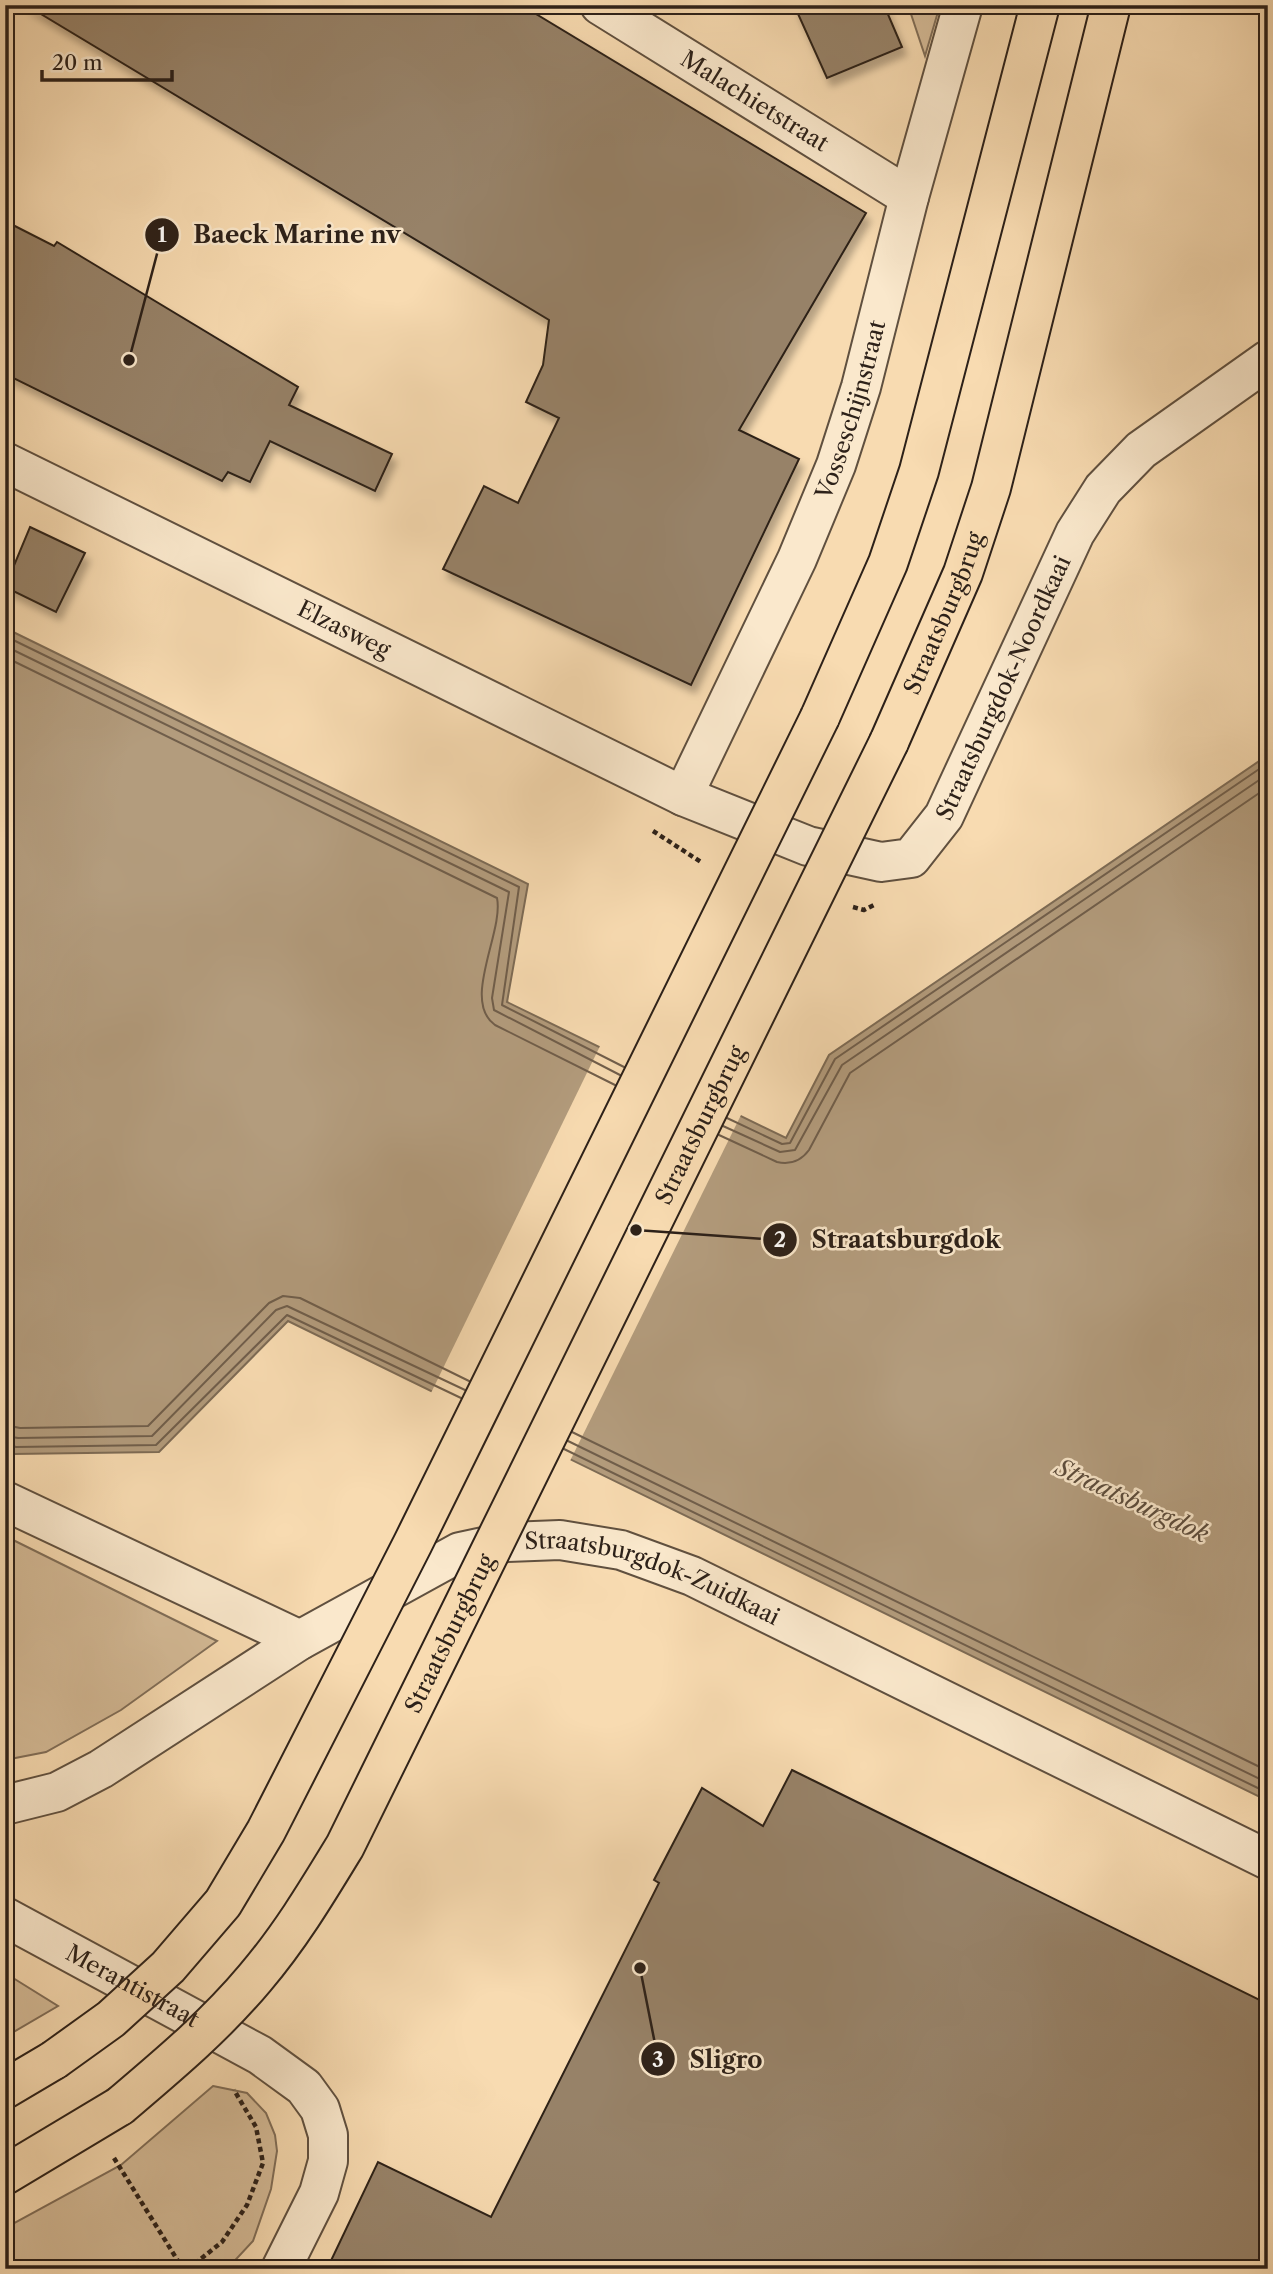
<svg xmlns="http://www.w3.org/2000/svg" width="1273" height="2274" font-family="'Libre Caslon Text',serif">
	<defs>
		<filter id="shadow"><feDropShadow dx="4.5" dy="8" stdDeviation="3.5" flood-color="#0004"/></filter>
	</defs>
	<rect width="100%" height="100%" fill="#f8dbb1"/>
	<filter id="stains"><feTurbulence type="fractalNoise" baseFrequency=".00286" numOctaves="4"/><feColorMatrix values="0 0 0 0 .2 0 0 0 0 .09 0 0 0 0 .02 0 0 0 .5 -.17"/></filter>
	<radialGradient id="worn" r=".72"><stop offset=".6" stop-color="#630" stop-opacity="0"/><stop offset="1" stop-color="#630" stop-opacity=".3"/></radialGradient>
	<!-- green -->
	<path fill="#d5bb97" stroke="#816e58" stroke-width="2" d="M908,5H940L925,56Z
		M5,1536L217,1641L121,1710L46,1752L5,1760Z
		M5,1973L58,2006L5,2037Z
		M213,2086L247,2093L266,2113L275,2135L277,2151L271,2189L253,2241L227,2269H5V2228L121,2165Z"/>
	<!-- water -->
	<path fill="#b39c7d" stroke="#7d6b55" stroke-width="2" d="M5,628L528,884L507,1002L786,1138L829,1055L1268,755V1801L288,1321L159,1452L13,1454L5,1450Z"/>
	<!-- pier -->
	<path fill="#f8dbb1" d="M601,1044L742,1113L569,1463L430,1395Z"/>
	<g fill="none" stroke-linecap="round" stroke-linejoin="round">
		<!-- shore -->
		<path stroke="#705e4b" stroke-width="2" d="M5,636L519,887L502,1005L624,1067
			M5,646L509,892L492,998L494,1010L620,1075
			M5,657L497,898C504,932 461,1001 495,1025L615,1085
			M727,1118L782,1144L790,1143L835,1059L1268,763
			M723,1126L780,1152L795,1150L842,1065L1268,774
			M719,1135L777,1162C791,1165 801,1161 809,1150L850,1073L1268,787
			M5,1425L20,1428L148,1426L269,1303L283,1296L300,1298L469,1381
			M572,1432L1268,1771
			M5,1436L18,1438L152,1436L276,1310L287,1306L465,1390
			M568,1441L1268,1783
			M5,1444L16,1447L156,1445L287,1315L461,1398
			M564,1449L1268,1793"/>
	</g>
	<!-- building -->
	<path fill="#978268" stroke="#2d2119" stroke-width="2" filter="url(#shadow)" d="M26,5H521L866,213L739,430L799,459L691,685L443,569L484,486L518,503L559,418L526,402L543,365L549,320Z
		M794,5H884L902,47L827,78Z
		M5,221L54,246L57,242L298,387L289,405L392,454L375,491L270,441L250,482L228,472L222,481L5,374Z
		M30,527L85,553L56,612L5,587Z
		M792,1770L1268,2004V2269H327L378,2162L491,2217L659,1883L654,1880L702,1788L763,1826Z"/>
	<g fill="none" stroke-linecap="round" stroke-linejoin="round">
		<defs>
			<g id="minor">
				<path id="s1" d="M600,5L909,197"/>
				<path id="s2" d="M5,462L683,796L808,846L881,862L911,858L944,816L1075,533L1103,489L1141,450L1268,360"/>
				<path id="s3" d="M683,796L797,559L836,465L861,387L909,197L963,5"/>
				<path d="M5,1501L300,1640"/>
				<path id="s4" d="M5,1805L57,1792L101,1769L300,1640L460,1552L507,1542L560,1540L621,1550L692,1576L1268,1860"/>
				<path id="s5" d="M5,1917L260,2055L304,2087L320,2109L328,2135V2161L319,2193L281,2269"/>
			</g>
			<g id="major">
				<path d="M820,717L888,563L919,471L1040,5"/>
				<path id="s6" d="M889,742L963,573L991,488L1111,5"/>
				<path d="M5,2089L54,2060"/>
				<path d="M5,2175L120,2106"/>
			</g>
		</defs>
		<!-- minor casing -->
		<use href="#minor" stroke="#60503f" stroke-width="42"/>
		<!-- major casing -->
		<use href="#major" stroke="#2d2119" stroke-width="42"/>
		<!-- path -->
		<path stroke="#2d2119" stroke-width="4.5" stroke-dasharray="5 3.5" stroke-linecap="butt" d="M653,831L701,862
			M853,907L864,910L874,905
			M114,2158L183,2269
			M188,2269L222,2242L247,2205L263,2163L256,2127L234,2090"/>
		<!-- minor -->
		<use href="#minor" stroke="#fae8cc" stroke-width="38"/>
		<!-- major -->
		<use href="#major" stroke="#f8dbb1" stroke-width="38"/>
		<defs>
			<g id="major-bridge">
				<path d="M54,2060L111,2019L168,1967L223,1903L266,1831L413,1543L820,717"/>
				<path id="s7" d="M120,2106C167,2066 215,2026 255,1978C290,1937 317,1892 345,1846L889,742"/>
			</g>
		</defs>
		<!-- major-bridge casing -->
		<use href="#major-bridge" stroke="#2d2119" stroke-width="42" stroke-linecap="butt"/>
		<!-- major-bridge -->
		<use href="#major-bridge" stroke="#f8dbb1" stroke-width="38"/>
	</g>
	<g text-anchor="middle" stroke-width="5" stroke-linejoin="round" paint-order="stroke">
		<!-- street labels -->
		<g font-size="23" fill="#2d2119" stroke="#fae8cc">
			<text dy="8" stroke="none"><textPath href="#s1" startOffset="182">Malachietstraat</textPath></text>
			<text dy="8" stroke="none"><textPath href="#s3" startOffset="422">Vosseschijnstraat</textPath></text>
			<text dy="8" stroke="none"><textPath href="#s6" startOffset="140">Straatsburgbrug</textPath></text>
			<text dy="8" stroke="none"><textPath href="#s2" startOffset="378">Elzasweg</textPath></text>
			<text dy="8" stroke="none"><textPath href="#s2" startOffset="1190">Straatsburgdok-Noordkaai</textPath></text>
			<text dy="8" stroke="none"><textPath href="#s7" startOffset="1150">Straatsburgbrug</textPath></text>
			<text dy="8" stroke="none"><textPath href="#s4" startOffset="723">Straatsburgdok-Zuidkaai</textPath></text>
			<text dy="8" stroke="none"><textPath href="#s7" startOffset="583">Straatsburgbrug</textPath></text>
			<text dy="8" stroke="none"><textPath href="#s5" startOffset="145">Merantistraat</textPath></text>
		</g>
		<!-- water labels -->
		<g font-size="24" font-style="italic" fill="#5c4c3c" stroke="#fae8cc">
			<text transform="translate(1132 1501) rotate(25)" y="8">Straatsburgdok</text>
		</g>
	</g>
	<!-- callouts -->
	<path fill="none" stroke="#2d2119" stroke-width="2.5" d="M129 360L162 235M636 1230L780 1240M640 1968L658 2059"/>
	<g fill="#2d2119" stroke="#fae8cc" stroke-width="2.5">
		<circle cx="129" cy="360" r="7"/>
		<circle cx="636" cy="1230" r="7"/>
		<circle cx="640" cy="1968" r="7"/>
		<circle cx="162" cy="235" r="18"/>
		<circle cx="780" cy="1240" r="18"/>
		<circle cx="658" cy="2059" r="18"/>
	</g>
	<g font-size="21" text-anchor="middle" font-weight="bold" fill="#fff">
		<text x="162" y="242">1</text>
		<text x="780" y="1247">2</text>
		<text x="658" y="2067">3</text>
	</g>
	<g font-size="24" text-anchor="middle" font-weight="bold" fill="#2d2119" stroke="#fae8cc" stroke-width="5" stroke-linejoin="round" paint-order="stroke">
		<text x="297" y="243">Baeck Marine nv</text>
		<text x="906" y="1248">Straatsburgdok</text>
		<text x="726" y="2068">Sligro</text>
	</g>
	<!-- margin -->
	<rect width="1273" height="2274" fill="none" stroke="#f8dbb1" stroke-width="28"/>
	<rect x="7" y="7" width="1259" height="2260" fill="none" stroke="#2d2119" stroke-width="3.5"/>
	<rect x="14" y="14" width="1245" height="2246" fill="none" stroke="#2d2119" stroke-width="2"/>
	<!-- scale -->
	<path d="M42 70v10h130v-10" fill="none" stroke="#2d2119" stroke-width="3.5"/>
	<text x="52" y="70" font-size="21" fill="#2d2119" stroke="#fae8cc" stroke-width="5" paint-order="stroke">20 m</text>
	<rect width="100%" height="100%" filter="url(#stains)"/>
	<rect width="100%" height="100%" fill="url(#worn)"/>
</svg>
